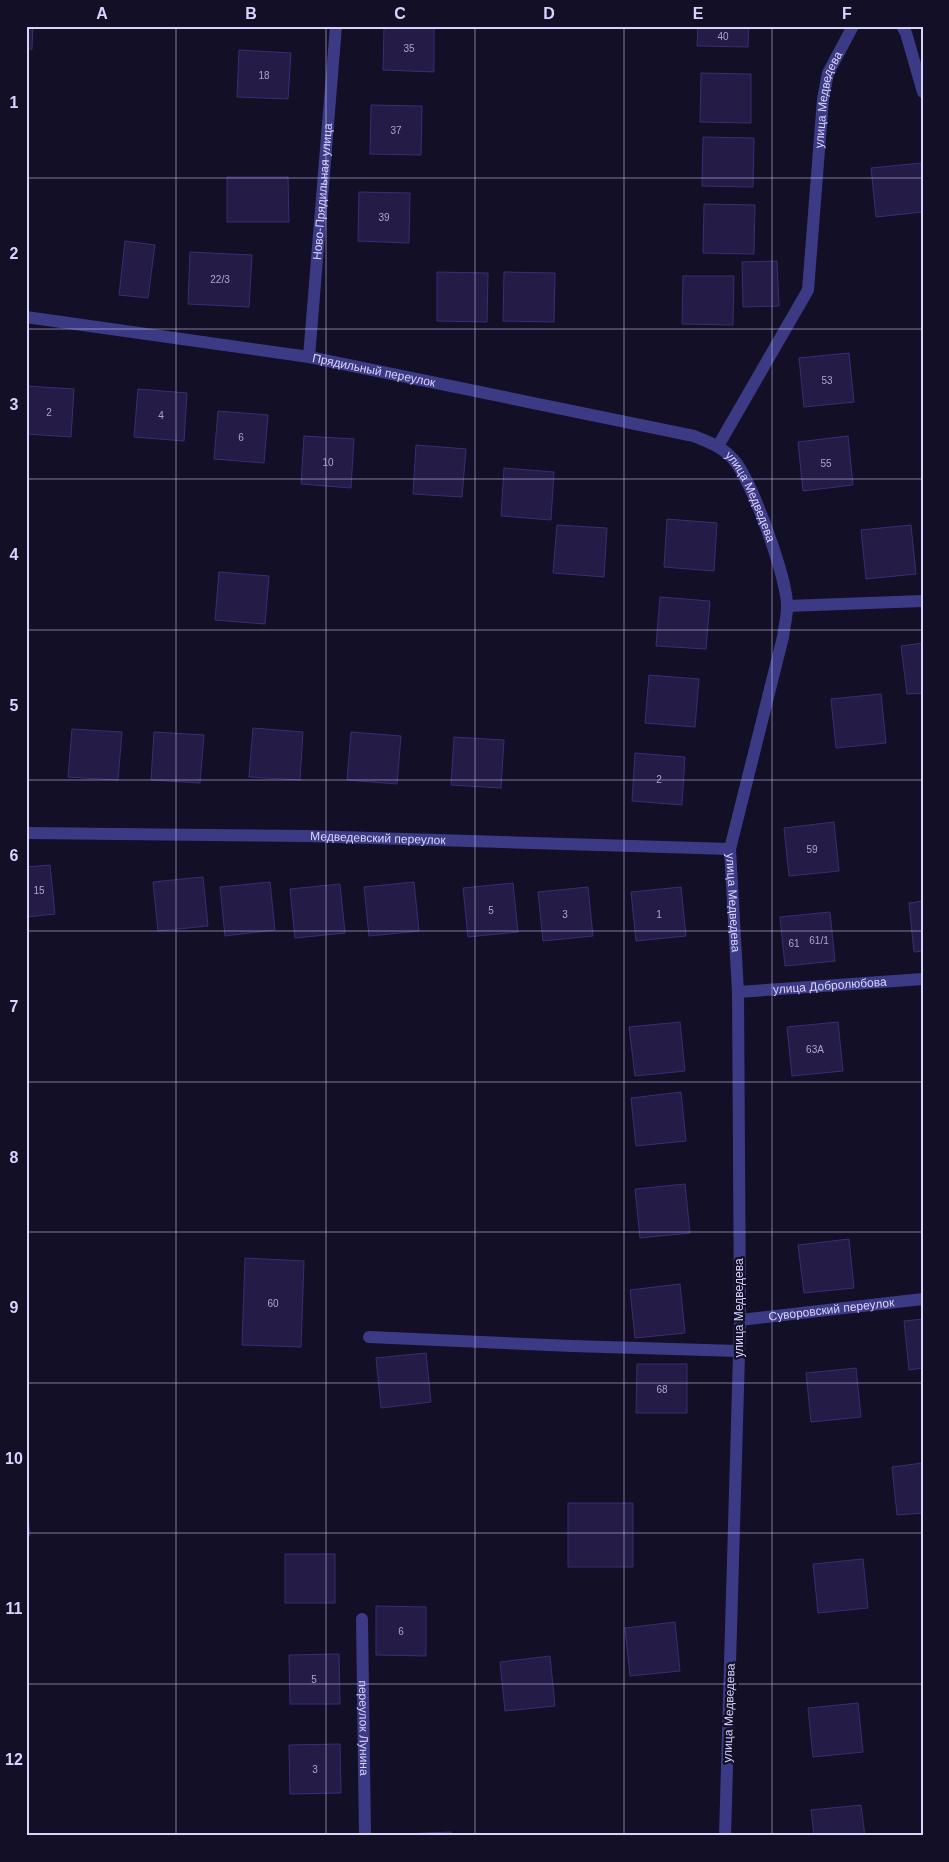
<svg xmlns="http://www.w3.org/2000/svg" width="949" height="1862" font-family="Helvetica,sans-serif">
	<rect width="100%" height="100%" fill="#130f26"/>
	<!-- building -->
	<path fill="#241b47" stroke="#3b2d73" d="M26,26H33L32,49H26Z
		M384,26H434V72L383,70Z
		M698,26H749L748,47L697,46Z
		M239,50L291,53L288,99L237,97Z
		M701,73L751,74V123L700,122Z
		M371,105L422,106L421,155L370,154Z
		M703,137L754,138L753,187L702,186Z
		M921,163L923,212L876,217L871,168Z
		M227,177H288L289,222H227Z
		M359,192L410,193L409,243L358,241Z
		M704,204L755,205L754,254L703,253Z
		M125,241L155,245L148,298L119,295Z
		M190,252L252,255L249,307L188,304Z
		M777,261L779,306L743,307L742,262Z
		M437,272L488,273L487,322L437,321Z
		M504,272L555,273L554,322L503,321Z
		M683,276H734L733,325L682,324Z
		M849,353L854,402L804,407L799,358Z
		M26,386L74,389L71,437L26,434Z
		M138,389L187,393L184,441L134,437Z
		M218,411L268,415L264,463L214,459Z
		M304,436L354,439L351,488L301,484Z
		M848,436L853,485L803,491L798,442Z
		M416,445L466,449L462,497L413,494Z
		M504,468L554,472L551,520L501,516Z
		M667,519L717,523L714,571L664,567Z
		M557,525L607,528L604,577L553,573Z
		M911,525L916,574L866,579L861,530Z
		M219,572L269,576L265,624L215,620Z
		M660,597L710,601L706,649L656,646Z
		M923,643V693L907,694L901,646Z
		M649,675L699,679L695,727L645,723Z
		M881,694L886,743L836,748L831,699Z
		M253,728L303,732L300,780L249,777Z
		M72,729L122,732L118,780L68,777Z
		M154,732L204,735L200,783L151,780Z
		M351,732L401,736L397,784L347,780Z
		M454,737L504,740L501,788L451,785Z
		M635,753L685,757L682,805L632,801Z
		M834,822L839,871L789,876L784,828Z
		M50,865L55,914L26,917V867Z
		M203,877L208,926L158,931L153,882Z
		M270,882L275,930L225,936L220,887Z
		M414,882L419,931L369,936L364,887Z
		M513,883L518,932L468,937L463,888Z
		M340,884L345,933L295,938L290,889Z
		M588,887L593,936L543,941L538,892Z
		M681,887L686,936L636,941L631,892Z
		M923,901V951L914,952L909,903Z
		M830,912L835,961L785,966L780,917Z
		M680,1022L685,1071L635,1076L629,1027Z
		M838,1022L843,1071L792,1076L787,1027Z
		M681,1092L686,1141L636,1146L631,1098Z
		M685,1184L690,1233L640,1238L635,1189Z
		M849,1239L854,1288L804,1293L798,1245Z
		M245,1258L304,1261L301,1347L242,1345Z
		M680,1284L685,1333L635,1338L630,1290Z
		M923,1319V1368L909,1370L904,1321Z
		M426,1353L431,1402L381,1408L376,1358Z
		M637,1364H687V1413H636Z
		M856,1368L861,1417L811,1422L806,1373Z
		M923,1463V1513L897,1515L892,1467Z
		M26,1497L30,1536H26Z
		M568,1503H633V1567H568Z
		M285,1554H335V1603H285Z
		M863,1559L868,1608L818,1613L813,1564Z
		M376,1606L426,1607V1656L376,1655Z
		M675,1622L680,1671L630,1676L625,1628Z
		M339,1654L340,1704H290L289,1655Z
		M550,1656L555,1706L505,1711L500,1662Z
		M858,1703L863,1752L813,1757L808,1708Z
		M340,1744L341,1793L290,1794L289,1745Z
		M861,1805L865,1836H814L811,1810Z
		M451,1832V1836H400V1834Z"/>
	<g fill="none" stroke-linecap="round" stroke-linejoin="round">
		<!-- minor -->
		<g stroke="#3d3a85" stroke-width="12">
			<path d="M902,26L906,33L923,92"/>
			<path id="s1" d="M26,317L309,357L694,436C708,442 723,447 733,459C751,478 788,580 787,607C787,617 784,628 783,637L730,849L738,992L740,1320L725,1836"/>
			<path id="s2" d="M309,357L336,26"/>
			<path id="s3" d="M718,446L808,290L823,99L828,73L853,26"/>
			<path d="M787,606L923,601"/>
			<path id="s4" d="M26,833L307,836L730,849"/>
			<path id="s5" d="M738,992L923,979"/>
			<path id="s6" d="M740,1320L923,1299"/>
			<path d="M369,1337L572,1346L739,1351"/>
			<path id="s7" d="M362,1619L365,1836"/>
		</g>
	</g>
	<!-- grid -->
	<path fill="none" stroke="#d9d4ff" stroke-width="1" stroke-opacity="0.55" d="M176,26V1836M326,26V1836M475,26V1836M624,26V1836M772,26V1836M26,178H923M26,329H923M26,479H923M26,630H923M26,780H923M26,931H923M26,1082H923M26,1232H923M26,1383H923M26,1533H923M26,1684H923"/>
	<g text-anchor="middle" stroke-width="4.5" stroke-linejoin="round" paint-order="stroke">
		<!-- number labels -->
		<g font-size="10" fill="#aca6d1">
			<text x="723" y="40">40</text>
			<text x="409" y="52">35</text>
			<text x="264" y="79">18</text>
			<text x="396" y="134">37</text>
			<text x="384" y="221">39</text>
			<text x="220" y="283">22/3</text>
			<text x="827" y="384">53</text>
			<text x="49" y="416">2</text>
			<text x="161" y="419">4</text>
			<text x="241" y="441">6</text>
			<text x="328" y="466">10</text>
			<text x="826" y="467">55</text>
			<text x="659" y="783">2</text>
			<text x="812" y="853">59</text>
			<text x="39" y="894">15</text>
			<text x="491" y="914">5</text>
			<text x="565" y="918">3</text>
			<text x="659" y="918">1</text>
			<text x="819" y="944">61/1</text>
			<text x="794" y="947">61</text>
			<text x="815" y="1053">63А</text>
			<text x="273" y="1307">60</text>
			<text x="662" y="1393">68</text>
			<text x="401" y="1635">6</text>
			<text x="314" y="1683">5</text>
			<text x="315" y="1773">3</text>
		</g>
		<!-- street labels -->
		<g font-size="12" fill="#d9d4ff" stroke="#130f26">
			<text dy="4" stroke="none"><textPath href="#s3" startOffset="372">улица Медведева</textPath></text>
			<text dy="4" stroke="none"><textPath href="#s2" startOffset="166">Ново-Прядильная улица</textPath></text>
			<text dy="4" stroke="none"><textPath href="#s1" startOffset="352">Прядильный переулок</textPath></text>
			<text dy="4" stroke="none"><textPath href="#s1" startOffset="766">улица Медведева</textPath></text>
			<text dy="4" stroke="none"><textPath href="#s4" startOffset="352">Медведевский переулок</textPath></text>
			<text dy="4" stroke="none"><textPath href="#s1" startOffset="1186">улица Медведева</textPath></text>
			<text dy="4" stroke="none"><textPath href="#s5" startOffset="92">улица Добролюбова</textPath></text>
			<text transform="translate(739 1308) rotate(-90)" y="4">улица Медведева</text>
			<text dy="4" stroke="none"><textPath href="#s6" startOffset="92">Суворовский переулок</textPath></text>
			<text transform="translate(729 1713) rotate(-88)" y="4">улица Медведева</text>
			<text dy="4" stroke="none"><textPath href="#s7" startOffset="109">переулок Лунина</textPath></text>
		</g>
	</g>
	<!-- border -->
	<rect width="949" height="1862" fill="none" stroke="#130f26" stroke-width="55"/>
	<rect x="28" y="28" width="894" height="1806" fill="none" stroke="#d9d4ff" stroke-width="2"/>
	<g font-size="16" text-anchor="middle" font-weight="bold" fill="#d9d4ff">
		<text x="102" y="19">A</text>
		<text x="251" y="19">B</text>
		<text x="400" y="19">C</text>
		<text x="549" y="19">D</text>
		<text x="698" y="19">E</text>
		<text x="847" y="19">F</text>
		<text x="14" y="108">1</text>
		<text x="14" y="259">2</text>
		<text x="14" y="410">3</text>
		<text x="14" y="560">4</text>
		<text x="14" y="711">5</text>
		<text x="14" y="861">6</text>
		<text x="14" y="1012">7</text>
		<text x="14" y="1163">8</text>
		<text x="14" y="1313">9</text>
		<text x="14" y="1464">10</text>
		<text x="14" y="1614">11</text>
		<text x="14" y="1765">12</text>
	</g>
</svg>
